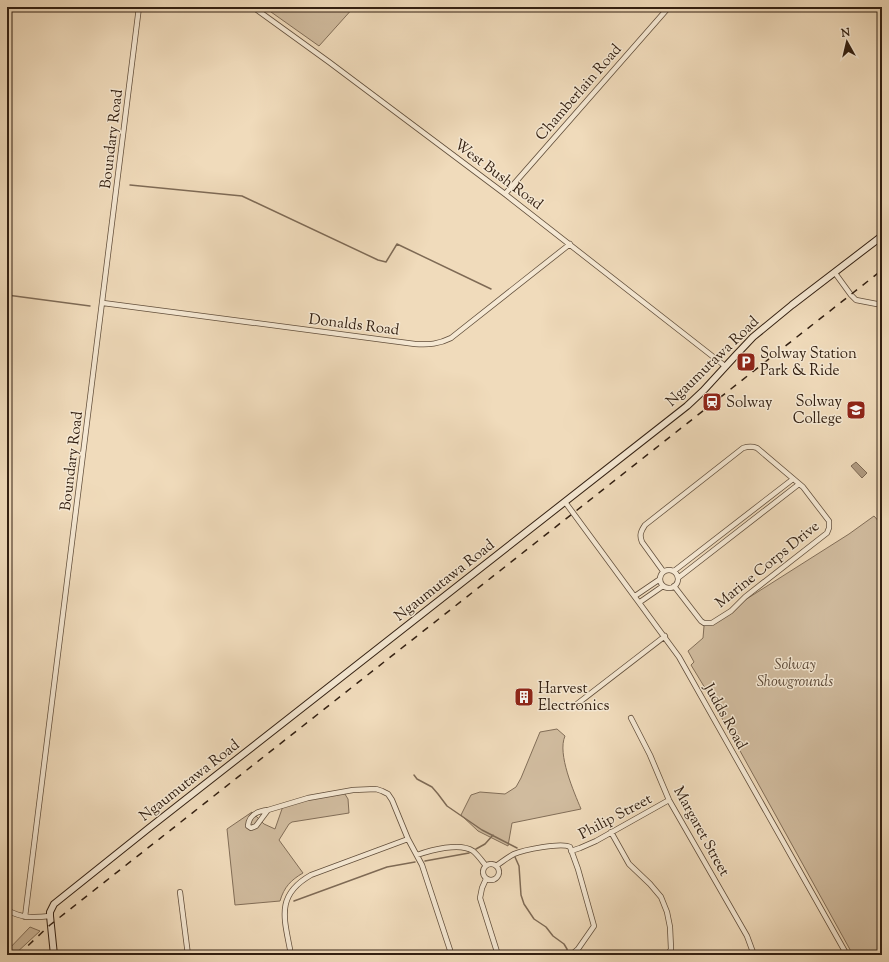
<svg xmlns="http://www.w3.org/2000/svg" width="889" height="962" font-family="'Sorts Mill Goudy',serif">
	<rect width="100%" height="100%" fill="#f0dbbb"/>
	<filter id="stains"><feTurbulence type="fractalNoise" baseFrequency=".005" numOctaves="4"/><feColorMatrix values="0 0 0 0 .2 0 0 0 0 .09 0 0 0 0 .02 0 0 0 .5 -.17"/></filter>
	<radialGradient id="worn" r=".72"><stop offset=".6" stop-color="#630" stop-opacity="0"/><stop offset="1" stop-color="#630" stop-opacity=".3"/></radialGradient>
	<!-- green -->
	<path fill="#d0bb9e" stroke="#826e58" d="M264,7H354L319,46Z
		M874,516L882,525V955H853L708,693L691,665L694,662L688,651L703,638L704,626L849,534Z
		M557,729L565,736C557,754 574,792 581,809L512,823L508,846L478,831L461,815L471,795L480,792L505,794L516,787L521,778L540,732Z
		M343,791L348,799L349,813L292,822L289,824L279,840L303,873C291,880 284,887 280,901L235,905L227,829L252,812L264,824L275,829L283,806C305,796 320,793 343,791Z
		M30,927L40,931L14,955H7V951Z"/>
	<!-- water -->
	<path fill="#b09b82" stroke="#7e6a55" d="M856,462L867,473L862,478L851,466Z"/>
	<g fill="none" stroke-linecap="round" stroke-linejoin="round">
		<!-- stream -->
		<path stroke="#7e6a55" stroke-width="1.5" d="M130,185L242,196L378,260L386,262L397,244L491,289
			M7,295L90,306
			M414,775L417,779L432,787L438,794L447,806L482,830L517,848
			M476,849L485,844L493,835
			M515,857L519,866L521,895L524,904L534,919L546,927L553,936L564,944L567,949V954
			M425,861L469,853
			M294,901L387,867L415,862"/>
		<defs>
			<path id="street" d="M253,7L329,62L505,194L725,366
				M505,194L669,7
				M835,273L851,295L856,300L882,305
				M103,303L415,344C429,345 439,344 451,338L570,244
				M565,502L679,657L847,955
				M660 579a9 9 0 1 1 18 0a9 9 0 1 1-18 0Z
				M663,571L642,542C639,535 641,531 645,525L743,448C749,446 752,446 757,448L803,487L829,521V528L827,533L745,597L731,611L712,623H704L701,621L674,586
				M674,571L793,479
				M678,578L799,484
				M635,596L660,579
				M640,602L663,586
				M573,707L665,636
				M631,718L650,755L669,800L747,936L754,955
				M268,810C258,811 249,814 248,826L251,828L256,826L268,810L308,798L353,790L376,789L382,791L388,794L392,800L408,839L422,865L450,950
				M611,832L629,864L650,884L661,897L667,912L670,927L671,949L668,955
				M571,851L580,848L596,841L669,800
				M417,855C431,850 460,842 473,851C478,855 482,861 486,866
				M483 872a8 8 0 1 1 16 0a8 8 0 1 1-16 0Z
				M496,866C502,862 508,857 514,854C523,850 562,842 570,847L578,869L594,926L578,949L571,955
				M486,879L482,888L480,898L498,955
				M180,892L188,955
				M7,910C21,918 34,918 50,916
				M25,917L139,7
				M291,955C285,920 274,896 311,875L408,839"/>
			<path id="secondary" d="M54,955L50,916V912L54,904L149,828L687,406L703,391L736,355L753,337L792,305L882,236"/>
		</defs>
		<!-- street casing -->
		<use href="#street" stroke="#624f3c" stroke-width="6"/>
		<!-- secondary casing -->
		<use href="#secondary" stroke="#332012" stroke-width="8"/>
		<!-- street -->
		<use href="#street" stroke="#f5e8d3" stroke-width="4.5"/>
		<!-- secondary -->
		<use href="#secondary" stroke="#f5e8d3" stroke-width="6"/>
		<!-- rail -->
		<path stroke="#332012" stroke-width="1.5" stroke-dasharray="7 7" stroke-linecap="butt" d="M18,955L50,925L882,270"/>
	</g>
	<!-- icons -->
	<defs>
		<symbol id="parking-square" viewBox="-11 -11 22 22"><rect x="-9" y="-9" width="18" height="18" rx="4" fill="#8f2418" stroke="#f5e8d3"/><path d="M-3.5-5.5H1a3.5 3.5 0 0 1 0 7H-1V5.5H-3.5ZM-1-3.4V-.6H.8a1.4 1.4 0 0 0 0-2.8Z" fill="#fff"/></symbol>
		<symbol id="station-square" viewBox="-11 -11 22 22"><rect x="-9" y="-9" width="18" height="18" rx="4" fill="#8f2418" stroke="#f5e8d3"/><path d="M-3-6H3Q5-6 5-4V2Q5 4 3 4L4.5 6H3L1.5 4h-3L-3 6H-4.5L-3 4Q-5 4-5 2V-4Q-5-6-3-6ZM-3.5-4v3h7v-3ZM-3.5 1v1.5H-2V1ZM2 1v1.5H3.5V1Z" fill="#fff"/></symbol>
		<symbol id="school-square" viewBox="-11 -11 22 22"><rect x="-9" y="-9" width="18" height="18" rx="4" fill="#8f2418" stroke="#f5e8d3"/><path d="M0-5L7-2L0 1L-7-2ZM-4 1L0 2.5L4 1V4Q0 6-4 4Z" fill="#fff"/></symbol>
		<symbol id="building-square" viewBox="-11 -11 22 22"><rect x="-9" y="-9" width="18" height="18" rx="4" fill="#8f2418" stroke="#f5e8d3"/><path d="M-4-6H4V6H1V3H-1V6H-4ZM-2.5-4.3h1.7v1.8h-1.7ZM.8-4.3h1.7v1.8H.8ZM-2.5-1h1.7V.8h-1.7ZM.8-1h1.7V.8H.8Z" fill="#fff"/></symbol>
	</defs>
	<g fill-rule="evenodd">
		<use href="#parking-square" x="735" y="351" width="22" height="22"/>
		<use href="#station-square" x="701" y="391" width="22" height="22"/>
		<use href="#school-square" x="845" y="399" width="22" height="22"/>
		<use href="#building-square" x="513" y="686" width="22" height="22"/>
	</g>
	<g text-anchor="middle" stroke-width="3" stroke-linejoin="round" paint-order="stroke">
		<!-- street labels -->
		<g font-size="15" fill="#332012" stroke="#f5e8d3">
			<text transform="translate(578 92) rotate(-49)" y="5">Chamberlain Road</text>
			<text transform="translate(111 139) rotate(-83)" y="5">Boundary Road</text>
			<text transform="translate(499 174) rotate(37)" y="5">West Bush Road</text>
			<text transform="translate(354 324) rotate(7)" y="5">Donalds Road</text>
			<text transform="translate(712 361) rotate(-44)" y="5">Ngaumutawa Road</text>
			<text transform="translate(71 461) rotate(-83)" y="5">Boundary Road</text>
			<text transform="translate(767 564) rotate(-39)" y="5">Marine Corps Drive</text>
			<text transform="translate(444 580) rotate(-38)" y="5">Ngaumutawa Road</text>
			<text transform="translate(726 716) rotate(61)" y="5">Judds Road</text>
			<text transform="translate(189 780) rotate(-38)" y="5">Ngaumutawa Road</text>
			<text transform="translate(615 816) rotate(-28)" y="5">Philip Street</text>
			<text transform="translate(702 831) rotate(61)" y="5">Margaret Street</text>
		</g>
		<!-- poi labels -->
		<g font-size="15" fill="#332012" stroke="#f5e8d3" text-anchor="start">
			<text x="760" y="358">Solway Station<tspan x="760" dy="17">Park &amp; Ride</tspan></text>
			<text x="842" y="406" text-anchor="end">Solway<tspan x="842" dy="17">College</tspan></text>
			<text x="726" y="407">Solway</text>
			<text x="538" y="693">Harvest<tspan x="538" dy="17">Electronics</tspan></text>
		</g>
		<!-- park labels -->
		<g font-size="15" font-style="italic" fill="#5a4735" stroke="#f5e8d3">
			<text x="795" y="669">Solway<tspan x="795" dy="17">Showgrounds</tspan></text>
		</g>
	</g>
	<!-- margin -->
	<rect width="889" height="962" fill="none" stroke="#f0dbbb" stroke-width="24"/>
	<rect x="8" y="8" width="873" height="946" fill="none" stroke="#332012" stroke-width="2"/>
	<rect x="12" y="12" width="865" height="938" fill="none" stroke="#332012"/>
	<!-- north arrow -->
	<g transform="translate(847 42) rotate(352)" stroke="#f5e8d3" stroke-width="3" paint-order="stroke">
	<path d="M0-3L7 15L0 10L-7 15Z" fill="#332012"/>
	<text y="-6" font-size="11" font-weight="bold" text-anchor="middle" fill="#332012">N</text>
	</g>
	<rect width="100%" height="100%" filter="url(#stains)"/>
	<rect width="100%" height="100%" fill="url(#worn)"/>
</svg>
